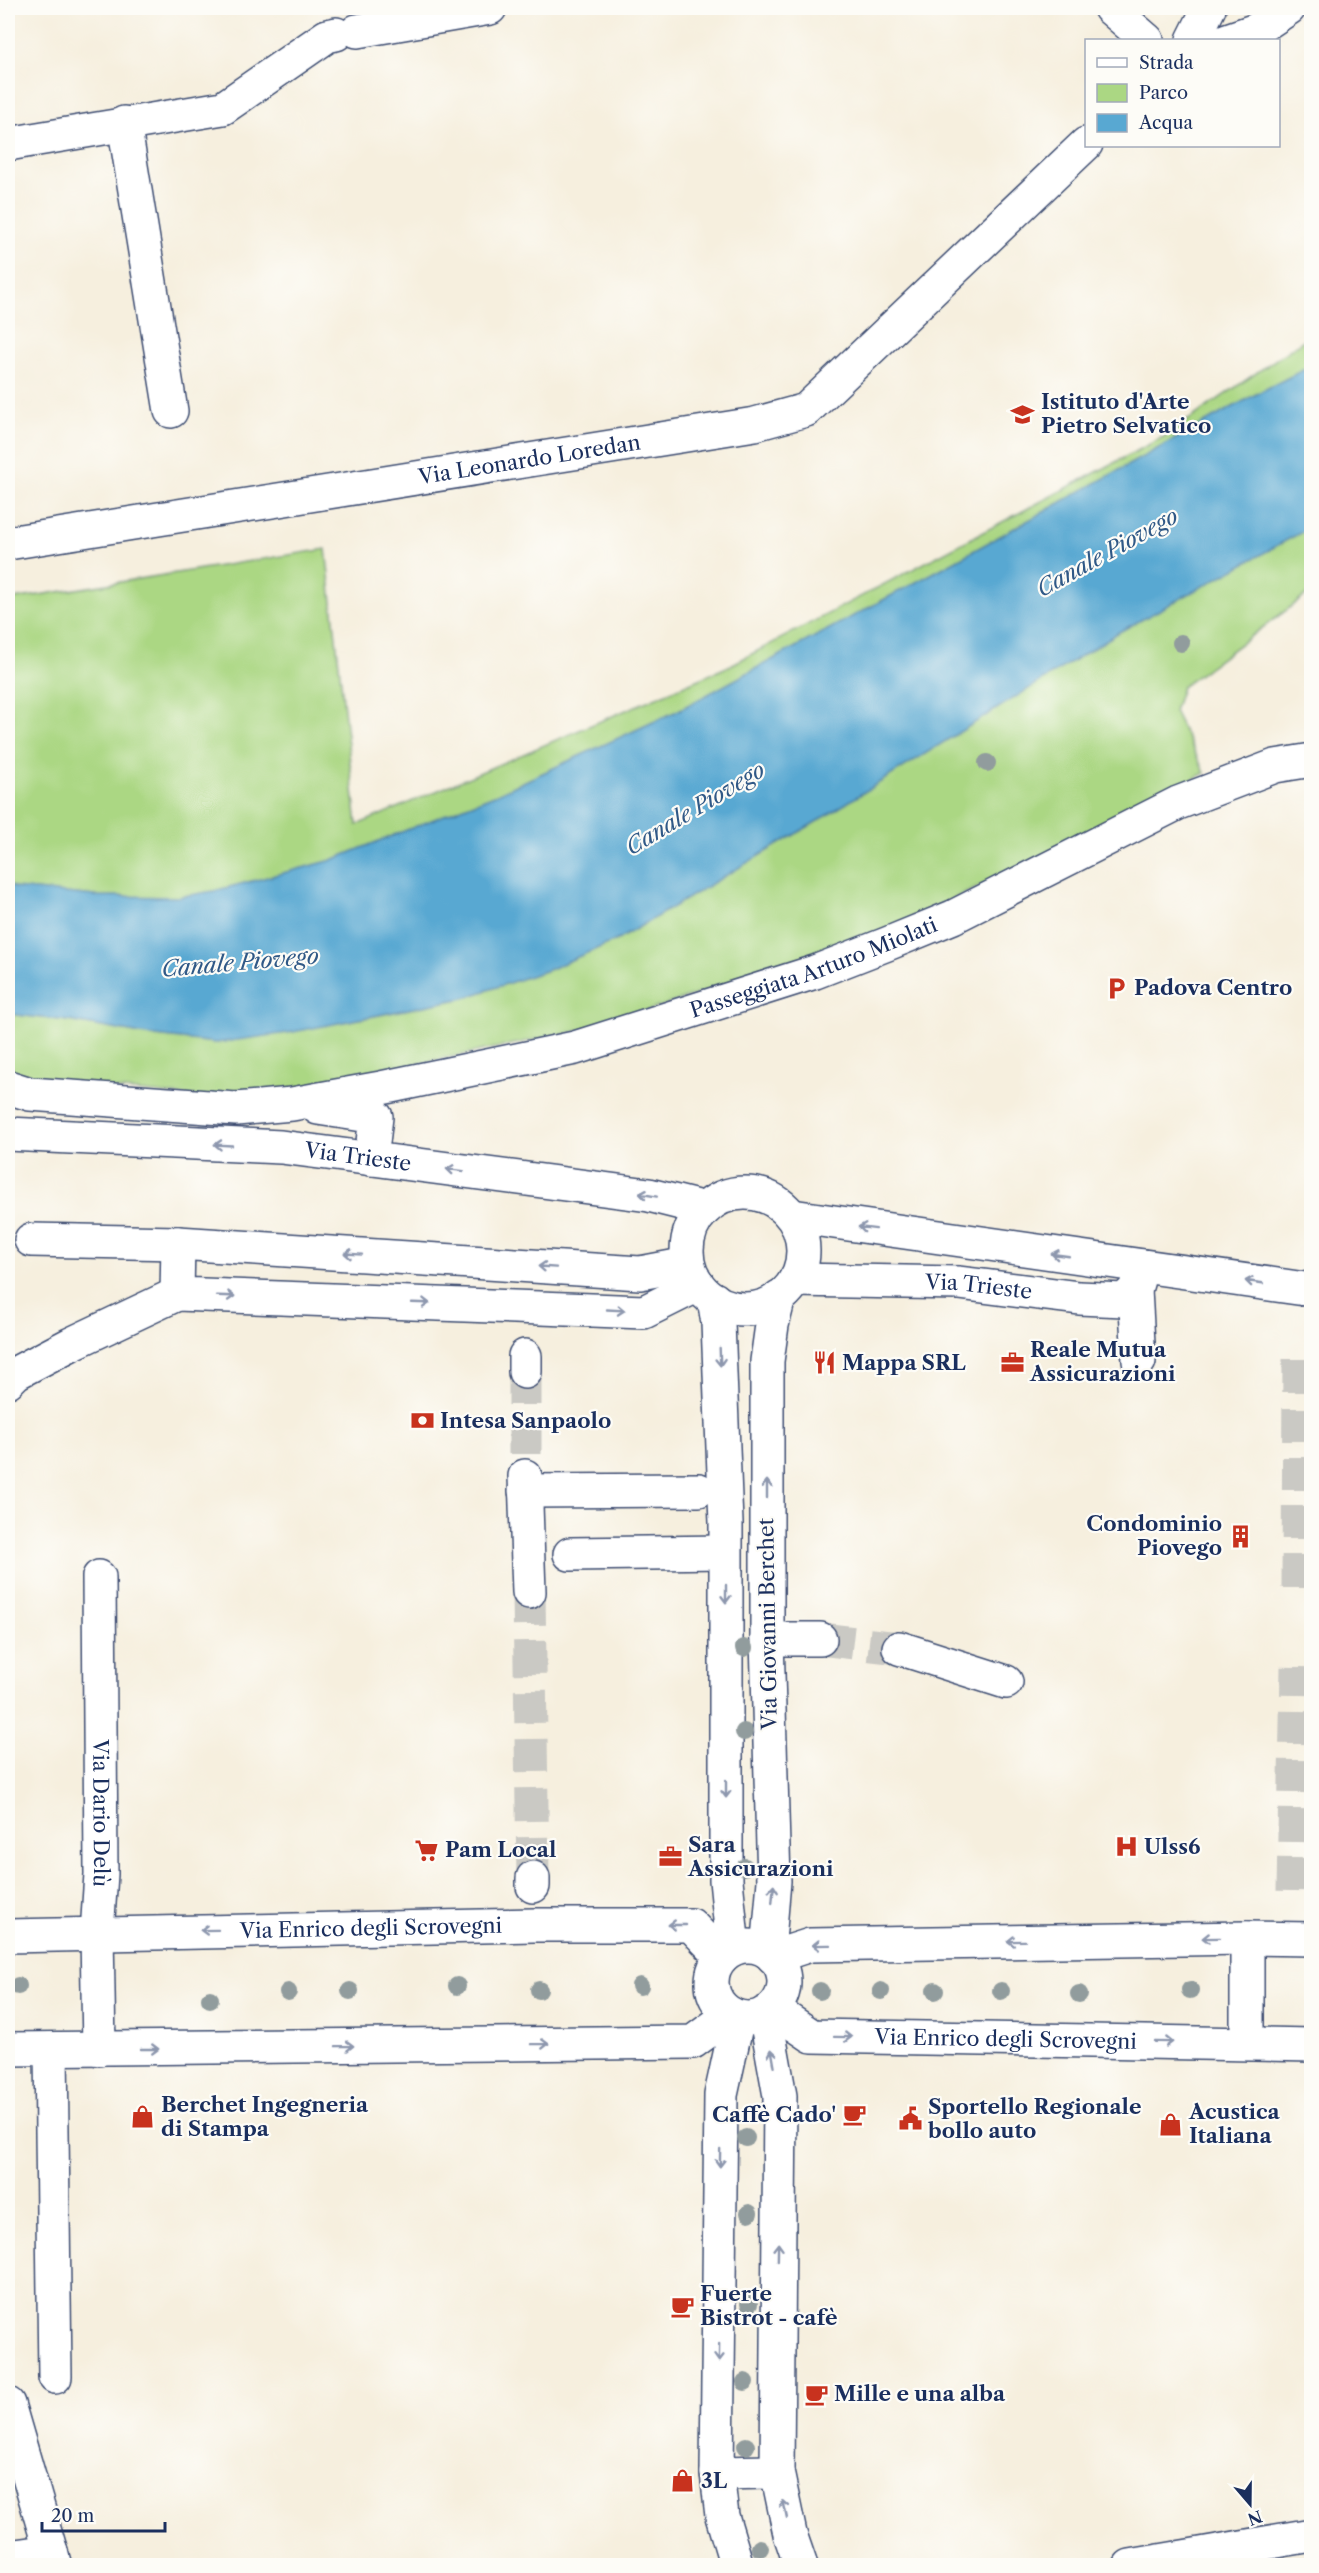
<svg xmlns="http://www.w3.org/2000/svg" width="1319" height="2573" font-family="'Libre Caslon Text',serif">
	<rect width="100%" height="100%" fill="#fdfcf7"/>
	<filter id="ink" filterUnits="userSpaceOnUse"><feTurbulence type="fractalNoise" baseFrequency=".0167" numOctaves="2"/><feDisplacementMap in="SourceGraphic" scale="12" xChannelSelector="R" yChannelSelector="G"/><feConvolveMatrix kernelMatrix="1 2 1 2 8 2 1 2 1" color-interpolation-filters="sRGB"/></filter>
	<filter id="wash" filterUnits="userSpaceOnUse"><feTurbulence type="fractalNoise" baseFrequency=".008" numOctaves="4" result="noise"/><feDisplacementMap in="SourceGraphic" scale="24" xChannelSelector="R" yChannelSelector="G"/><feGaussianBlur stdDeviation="1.35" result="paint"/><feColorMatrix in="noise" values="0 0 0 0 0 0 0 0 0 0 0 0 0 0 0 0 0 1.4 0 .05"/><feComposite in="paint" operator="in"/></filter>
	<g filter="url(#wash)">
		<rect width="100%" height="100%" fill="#f6efde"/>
		<!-- green -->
		<path fill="#abd783" stroke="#638370" stroke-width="1.5" d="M1311,335V366L1260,392L946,566L677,711L497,794L329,861L214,891L178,897L95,896L15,888L8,884V600L326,549L357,825L727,667L1165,436Z
			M1311,527V592L1182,687L1174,711L1205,773L1016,870L875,935L602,1026L237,1101L8,1079V1014L69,1021L147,1035L216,1043L355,1020L464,998L548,970L619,939L826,816L1119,632Z"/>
		<!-- water -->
		<path fill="#58a8d2" stroke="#3a6c98" stroke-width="1.5" d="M1311,366V527L1119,632L826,816L619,939L548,970L464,998L288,1033L216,1043L147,1035L69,1021L8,1014V884L15,888L95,896L178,897L214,891L329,861L497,794L677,711L946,566L1260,392Z"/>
	</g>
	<g filter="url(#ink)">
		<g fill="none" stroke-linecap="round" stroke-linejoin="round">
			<!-- minor-tunnel -->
			<path stroke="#cac9c4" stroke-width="33" stroke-dasharray="33 16" stroke-linecap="butt" d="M525,1372V1476
				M1298,1588L1299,1359
				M529,1592L533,1878
				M820,1639L899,1648
				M1293,1891L1297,1667"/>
			<defs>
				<g id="minor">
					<path d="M1110,8L1147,40"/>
					<path d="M357,31L490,8"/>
					<path d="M1193,40L1209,8"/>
					<path d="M1227,40L1256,30L1289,8"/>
					<path d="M124,123L171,411"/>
					<path d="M8,144L223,108L327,36L336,34"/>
					<path id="s1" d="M8,543L755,424L806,410L1086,144"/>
					<path id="s2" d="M8,1087L30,1094L236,1109L292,1104L381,1088L575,1048L815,972L887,944L953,917L1178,803L1275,766L1312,760"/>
					<path d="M318,1108L376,1117L371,1159"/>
					<path id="s3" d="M8,1134L281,1147L649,1195L705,1209"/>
					<circle cx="745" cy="1251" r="58"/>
					<path d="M792,1216L1312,1290"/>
					<path d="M31,1240L178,1243L640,1273L688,1264"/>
					<path d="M178,1243L177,1294L644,1312L698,1285"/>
					<path id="s4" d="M795,1280L959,1283L1079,1298L1124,1300L1135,1290L1142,1266"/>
					<path d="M1135,1290L1139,1361"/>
					<path d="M714,1299L718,1323L726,1523V1880L733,1949"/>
					<path d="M525,1356V1372"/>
					<path d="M8,1381L16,1373L71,1344L177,1294"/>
					<path d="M525,1476L529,1592"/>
					<path d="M525,1491L699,1490"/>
					<path d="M570,1554L725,1552"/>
					<path id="s5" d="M99,1577L101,1874L97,1933L99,2049"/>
					<path d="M767,1639H820"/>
					<path d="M899,1648L1006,1682"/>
					<path d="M533,1878V1886"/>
					<path id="s6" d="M8,1936L534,1925H691L722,1957"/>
					<path d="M1247,1938V2043"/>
					<circle cx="748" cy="1982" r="36"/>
					<path d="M768,1952L774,1881L767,1639V1361L772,1325L779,1297"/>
					<path d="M773,1957L810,1945L1247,1938L1312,1939"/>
					<path id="s7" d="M772,2009L812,2036L1312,2045"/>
					<path d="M765,2013L780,2096L777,2472L790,2534L801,2566"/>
					<path d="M8,2049L693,2042L731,2014"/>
					<path d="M51,2049L55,2377"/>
					<path d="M8,2404L55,2566"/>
					<path d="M717,2473L777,2472"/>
					<path d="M8,2557L51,2551"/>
					<path d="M737,2566L722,2516L717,2473L721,2095L738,2017"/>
					<path d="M1130,2566L1312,2535"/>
				</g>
			</defs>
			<!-- minor casing -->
			<use href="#minor" stroke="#3c4c71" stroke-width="36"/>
			<!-- minor -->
			<use href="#minor" stroke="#fff" stroke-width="33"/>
		</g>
		<!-- trees -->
		<g fill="#919c9d">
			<circle cx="1181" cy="643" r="9"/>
			<circle cx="987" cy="763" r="9"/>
			<circle cx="744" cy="1648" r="9"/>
			<circle cx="744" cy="1732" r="9"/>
			<circle cx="745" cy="1867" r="9"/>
			<circle cx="18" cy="1986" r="9"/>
			<circle cx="457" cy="1986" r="9"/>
			<circle cx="640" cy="1986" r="9"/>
			<circle cx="539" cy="1990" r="9"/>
			<circle cx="1190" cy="1990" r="9"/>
			<circle cx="350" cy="1991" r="9"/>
			<circle cx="820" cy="1991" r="9"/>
			<circle cx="881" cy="1991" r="9"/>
			<circle cx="935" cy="1991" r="9"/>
			<circle cx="1001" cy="1991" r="9"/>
			<circle cx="288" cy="1992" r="9"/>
			<circle cx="1079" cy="1994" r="9"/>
			<circle cx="210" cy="1999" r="9"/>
			<circle cx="746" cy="2138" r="9"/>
			<circle cx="749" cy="2213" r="9"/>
			<circle cx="749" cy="2304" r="9"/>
			<circle cx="745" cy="2382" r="9"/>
			<circle cx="746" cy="2446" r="9"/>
			<circle cx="760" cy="2548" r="9"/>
		</g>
		<!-- one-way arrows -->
		<defs><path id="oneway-shaft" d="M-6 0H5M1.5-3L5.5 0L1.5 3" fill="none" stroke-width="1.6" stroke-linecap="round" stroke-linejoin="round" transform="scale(1.5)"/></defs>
		<g stroke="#8d97ae">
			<use href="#oneway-shaft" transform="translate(223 1145) rotate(-177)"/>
			<use href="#oneway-shaft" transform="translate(455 1170) rotate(-173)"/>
			<use href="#oneway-shaft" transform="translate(648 1195) rotate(-170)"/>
			<use href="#oneway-shaft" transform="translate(867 1228) rotate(-173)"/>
			<use href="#oneway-shaft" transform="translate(353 1254) rotate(-176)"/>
			<use href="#oneway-shaft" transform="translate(1060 1255) rotate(-172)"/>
			<use href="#oneway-shaft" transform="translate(547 1267) rotate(-176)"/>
			<use href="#oneway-shaft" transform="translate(1254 1282) rotate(-172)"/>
			<use href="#oneway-shaft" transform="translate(226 1296) rotate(2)"/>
			<use href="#oneway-shaft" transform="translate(421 1303) rotate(2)"/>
			<use href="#oneway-shaft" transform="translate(616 1310) rotate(3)"/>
			<use href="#oneway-shaft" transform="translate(720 1357) rotate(88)"/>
			<use href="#oneway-shaft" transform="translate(767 1489) rotate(-90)"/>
			<use href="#oneway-shaft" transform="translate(726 1594) rotate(90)"/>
			<use href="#oneway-shaft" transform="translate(726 1789) rotate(90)"/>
			<use href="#oneway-shaft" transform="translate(773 1894) rotate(-85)"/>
			<use href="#oneway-shaft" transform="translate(677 1925) rotate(-180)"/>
			<use href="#oneway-shaft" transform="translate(209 1930) rotate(179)"/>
			<use href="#oneway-shaft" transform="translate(1211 1938) rotate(179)"/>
			<use href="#oneway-shaft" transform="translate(1016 1941) rotate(179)"/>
			<use href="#oneway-shaft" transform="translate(821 1945) rotate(179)"/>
			<use href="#oneway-shaft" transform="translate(843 2037) rotate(1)"/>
			<use href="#oneway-shaft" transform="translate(1164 2042) rotate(1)"/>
			<use href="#oneway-shaft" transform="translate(540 2044) rotate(-1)"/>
			<use href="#oneway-shaft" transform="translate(345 2046) rotate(-1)"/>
			<use href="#oneway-shaft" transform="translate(150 2049)"/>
			<use href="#oneway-shaft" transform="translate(773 2058) rotate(-100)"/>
			<use href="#oneway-shaft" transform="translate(720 2158) rotate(91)"/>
			<use href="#oneway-shaft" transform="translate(778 2252) rotate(-89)"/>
			<use href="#oneway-shaft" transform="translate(719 2353) rotate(91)"/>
			<use href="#oneway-shaft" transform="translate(785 2509) rotate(-102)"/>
		</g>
	</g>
	<!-- icons -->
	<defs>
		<symbol id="school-bare" viewBox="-9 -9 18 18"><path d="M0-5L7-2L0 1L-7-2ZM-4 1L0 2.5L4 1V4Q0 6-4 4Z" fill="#c8321e" stroke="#fdfcf7" stroke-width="2.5" paint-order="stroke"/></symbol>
		<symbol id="parking-bare" viewBox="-9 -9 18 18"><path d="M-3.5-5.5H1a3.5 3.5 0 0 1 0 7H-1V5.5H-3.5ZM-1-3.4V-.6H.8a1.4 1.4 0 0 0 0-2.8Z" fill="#c8321e" stroke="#fdfcf7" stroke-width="2.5" paint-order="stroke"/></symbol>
		<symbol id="office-bare" viewBox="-9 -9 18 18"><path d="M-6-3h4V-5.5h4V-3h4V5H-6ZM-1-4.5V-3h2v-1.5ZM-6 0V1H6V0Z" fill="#c8321e" stroke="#fdfcf7" stroke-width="2.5" paint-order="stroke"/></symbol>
		<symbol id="restaurant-bare" viewBox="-9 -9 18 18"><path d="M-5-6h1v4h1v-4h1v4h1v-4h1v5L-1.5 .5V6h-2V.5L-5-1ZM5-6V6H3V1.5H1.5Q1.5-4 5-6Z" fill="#c8321e" stroke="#fdfcf7" stroke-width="2.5" paint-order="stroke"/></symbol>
		<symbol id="bank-bare" viewBox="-9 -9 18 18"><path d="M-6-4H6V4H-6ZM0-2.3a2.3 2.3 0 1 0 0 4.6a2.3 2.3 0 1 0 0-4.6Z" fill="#c8321e" stroke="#fdfcf7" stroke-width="2.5" paint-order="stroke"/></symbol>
		<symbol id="building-bare" viewBox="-9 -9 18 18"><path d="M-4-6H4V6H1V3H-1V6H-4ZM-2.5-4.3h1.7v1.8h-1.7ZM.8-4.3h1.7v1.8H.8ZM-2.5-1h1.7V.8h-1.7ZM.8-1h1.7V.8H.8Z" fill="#c8321e" stroke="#fdfcf7" stroke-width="2.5" paint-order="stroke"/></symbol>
		<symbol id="hospital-bare" viewBox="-9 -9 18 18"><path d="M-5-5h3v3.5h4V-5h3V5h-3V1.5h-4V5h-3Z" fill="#c8321e" stroke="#fdfcf7" stroke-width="2.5" paint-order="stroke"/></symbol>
		<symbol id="supermarket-bare" viewBox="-9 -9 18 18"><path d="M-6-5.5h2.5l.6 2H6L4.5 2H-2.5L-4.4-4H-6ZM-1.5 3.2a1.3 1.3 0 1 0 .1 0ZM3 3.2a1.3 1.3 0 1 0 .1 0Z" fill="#c8321e" stroke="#fdfcf7" stroke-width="2.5" paint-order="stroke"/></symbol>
		<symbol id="cafe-bare" viewBox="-9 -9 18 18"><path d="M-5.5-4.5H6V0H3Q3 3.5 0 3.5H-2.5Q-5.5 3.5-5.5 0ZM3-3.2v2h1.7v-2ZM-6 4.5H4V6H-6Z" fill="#c8321e" stroke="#fdfcf7" stroke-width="2.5" paint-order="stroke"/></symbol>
		<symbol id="shop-bare" viewBox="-9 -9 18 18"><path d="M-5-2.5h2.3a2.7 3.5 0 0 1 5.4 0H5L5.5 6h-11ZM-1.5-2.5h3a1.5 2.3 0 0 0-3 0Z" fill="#c8321e" stroke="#fdfcf7" stroke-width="2.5" paint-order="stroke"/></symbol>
		<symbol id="civic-bare" viewBox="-9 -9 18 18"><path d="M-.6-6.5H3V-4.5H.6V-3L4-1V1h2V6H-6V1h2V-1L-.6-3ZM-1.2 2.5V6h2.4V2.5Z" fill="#c8321e" stroke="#fdfcf7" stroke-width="2.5" paint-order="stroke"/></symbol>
	</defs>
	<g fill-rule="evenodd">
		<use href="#school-bare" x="1006" y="398" width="33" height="33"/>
		<use href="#parking-bare" x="1100" y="972" width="33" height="33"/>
		<use href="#office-bare" x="996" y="1346" width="33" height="33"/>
		<use href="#restaurant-bare" x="808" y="1346" width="33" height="33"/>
		<use href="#bank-bare" x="406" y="1404" width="33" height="33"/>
		<use href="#building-bare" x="1224" y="1520" width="33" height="33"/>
		<use href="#hospital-bare" x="1110" y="1830" width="33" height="33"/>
		<use href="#supermarket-bare" x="410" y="1834" width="33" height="33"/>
		<use href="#office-bare" x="654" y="1840" width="33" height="33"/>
		<use href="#cafe-bare" x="838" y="2098" width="33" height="33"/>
		<use href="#shop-bare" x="126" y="2100" width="33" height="33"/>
		<use href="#civic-bare" x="894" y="2102" width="33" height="33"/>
		<use href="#shop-bare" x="1154" y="2108" width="33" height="33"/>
		<use href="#cafe-bare" x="666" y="2290" width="33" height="33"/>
		<use href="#cafe-bare" x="800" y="2378" width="33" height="33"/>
		<use href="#shop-bare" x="666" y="2464" width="33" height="33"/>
	</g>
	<g text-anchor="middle" stroke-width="4.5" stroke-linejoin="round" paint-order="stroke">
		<!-- poi labels -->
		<g font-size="21" font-weight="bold" fill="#1b2f5e" stroke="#fdfcf7" text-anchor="start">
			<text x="1041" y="409">Istituto d'Arte<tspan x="1041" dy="24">Pietro Selvatico</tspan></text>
			<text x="1134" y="995">Padova Centro</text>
			<text x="1030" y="1357">Reale Mutua<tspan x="1030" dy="24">Assicurazioni</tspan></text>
			<text x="842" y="1370">Mappa SRL</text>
			<text x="440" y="1428">Intesa Sanpaolo</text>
			<text x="1222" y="1531" text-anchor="end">Condominio<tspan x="1222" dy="24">Piovego</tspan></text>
			<text x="688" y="1852">Sara<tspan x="688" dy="24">Assicurazioni</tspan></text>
			<text x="1144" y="1854">Ulss6</text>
			<text x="445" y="1857">Pam Local</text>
			<text x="161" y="2112">Berchet Ingegneria<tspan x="161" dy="24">di Stampa</tspan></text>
			<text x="928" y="2114">Sportello Regionale<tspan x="928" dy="24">bollo auto</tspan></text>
			<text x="1189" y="2119">Acustica<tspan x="1189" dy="24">Italiana</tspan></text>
			<text x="836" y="2122" text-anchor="end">Caffè Cado'</text>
			<text x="700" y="2301">Fuerte<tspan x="700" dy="24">Bistrot - cafè</tspan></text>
			<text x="834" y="2401">Mille e una alba</text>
			<text x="701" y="2488">3L</text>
		</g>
		<!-- street labels -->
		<g font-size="21" fill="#1b2f5e" stroke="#fdfcf7">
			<text dy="7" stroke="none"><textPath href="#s1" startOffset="528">Via Leonardo Loredan</textPath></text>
			<text dy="7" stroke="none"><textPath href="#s2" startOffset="826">Passeggiata Arturo Miolati</textPath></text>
			<text dy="7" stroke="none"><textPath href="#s3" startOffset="351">Via Trieste</textPath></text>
			<text dy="7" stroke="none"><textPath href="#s4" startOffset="184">Via Trieste</textPath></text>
			<text transform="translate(768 1624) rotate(-91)" y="7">Via Giovanni Berchet</text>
			<text dy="7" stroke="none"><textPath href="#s5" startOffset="236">Via Dario Delù</textPath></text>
			<text dy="7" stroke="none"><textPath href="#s6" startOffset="363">Via Enrico degli Scrovegni</textPath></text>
			<text dy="7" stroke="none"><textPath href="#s7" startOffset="242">Via Enrico degli Scrovegni</textPath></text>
		</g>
		<!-- water labels -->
		<g font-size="22" font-style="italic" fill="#305987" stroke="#fdfcf7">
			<text transform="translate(1107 552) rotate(-29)" y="8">Canale Piovego</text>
			<text transform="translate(695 808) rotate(-31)" y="8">Canale Piovego</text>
			<text transform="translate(240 962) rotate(-5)" y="8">Canale Piovego</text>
		</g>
	</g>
	<!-- margin -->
	<rect width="1319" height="2573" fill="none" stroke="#fdfcf7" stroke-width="30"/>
	<!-- legend -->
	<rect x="1085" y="39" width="195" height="108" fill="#fdfcf7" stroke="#a3aaba" stroke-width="1.5"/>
	<rect x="1097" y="58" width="30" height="9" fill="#ffffff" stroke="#a3aaba" stroke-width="1.5"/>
	<text x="1139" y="69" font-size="18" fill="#1b2f5e">Strada</text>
	<rect x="1097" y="84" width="30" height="18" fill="#abd783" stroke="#a3aaba" stroke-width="1.5"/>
	<text x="1139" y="99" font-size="18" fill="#1b2f5e">Parco</text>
	<rect x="1097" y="114" width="30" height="18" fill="#58a8d2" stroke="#a3aaba" stroke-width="1.5"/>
	<text x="1139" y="129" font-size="18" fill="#1b2f5e">Acqua</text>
	<!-- north arrow -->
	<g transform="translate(1250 2504) rotate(160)" stroke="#fdfcf7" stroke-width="4.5" paint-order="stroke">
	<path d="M0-4.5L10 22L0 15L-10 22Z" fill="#1b2f5e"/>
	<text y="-9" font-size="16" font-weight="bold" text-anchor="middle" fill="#1b2f5e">N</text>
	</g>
	<!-- scale -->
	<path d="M42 2522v9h123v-9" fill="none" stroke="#1b2f5e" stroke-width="3"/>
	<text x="51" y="2522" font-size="18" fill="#1b2f5e" stroke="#fdfcf7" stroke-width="4.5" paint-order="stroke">20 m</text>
</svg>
